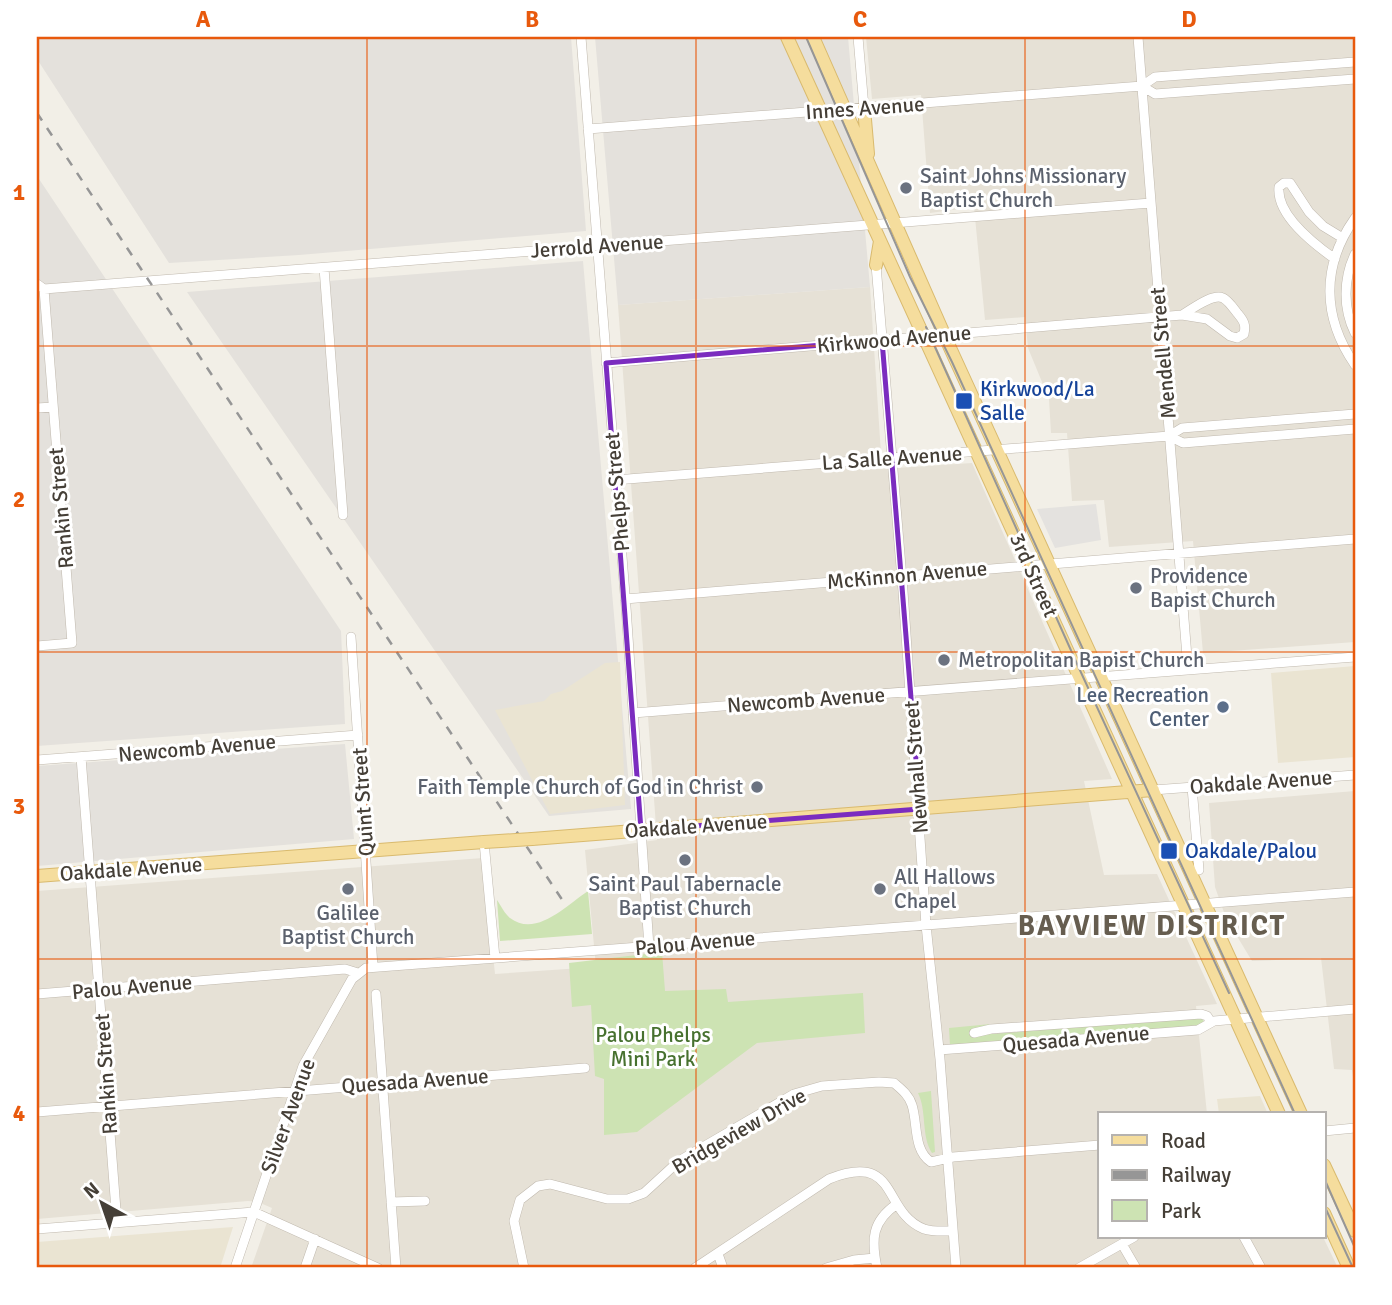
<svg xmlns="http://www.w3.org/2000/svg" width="1392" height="1305" font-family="Signika,sans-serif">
	<rect width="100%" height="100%" fill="#f2efe7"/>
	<!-- residential -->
	<path fill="#e6e1d6" d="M866,37H1355V642L1203,653L1193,541L1109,547L1104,500L1072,501L1067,433H1051L1049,399L1028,348L1025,317L985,320L974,207L930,213L921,95L872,99Z
		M870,287L882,469L972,463L1112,779L1084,781L1104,875L1157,874L1217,1004L1196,1006L1207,1114H1100V1237H1323L1338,1268H251L272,1208L258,1202L248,1201L37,1219V891L483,858L495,974L596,967L585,850L657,840L618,305Z
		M1355,791V1089L1352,1070L1334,1069L1321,958L1252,961L1226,918L1215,887L1209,803Z"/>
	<!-- industrial -->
	<path fill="#e4e1dc" d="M37,37H571L586,231L299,255L169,263L37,59Z
		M595,37H848L870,287L618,305Z
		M37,176L341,631L345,724L37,746Z
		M583,261L631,809L549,816L187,292Z
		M345,744L354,839L37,866V766Z"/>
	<!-- education -->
	<path fill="#eae4d2" d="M620,662L625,805L550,814L495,710L544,701L551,694L562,691L605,663Z
		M1355,666V757L1278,763L1271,673Z
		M1260,1096L1268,1114H1219L1217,1099Z
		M233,1227L220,1268H37V1242Z"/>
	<!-- green -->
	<path fill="#cde3b3" d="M588,891L592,934L500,941L497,900C501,906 505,914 510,918C536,938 567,905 588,891Z
		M662,952L665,991L726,989L728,1002L863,993L865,1033L757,1043L637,1132L604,1135V1079L595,1076L591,1005L572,1007L569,963Z
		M1200,1017L1204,1021L1200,1026L950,1046L949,1028L991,1024L992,1034Z
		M931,1091L935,1152L932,1153C921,1136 927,1111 918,1093Z"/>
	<!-- parking -->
	<path fill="#e4e2df" d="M1096,504L1101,540L1055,548L1037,509Z"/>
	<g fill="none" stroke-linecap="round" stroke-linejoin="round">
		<defs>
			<path id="minor" d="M581,37L626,607L649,947
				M858,37L864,108
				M1138,37L1187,657L1186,670
				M1142,86L1155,94L1355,79
				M588,129L1142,86L1155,77L1355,62
				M1355,218C1321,266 1322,317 1355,365
				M1355,254C1343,279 1343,309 1355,333
				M1335,259C1314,244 1276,215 1279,187L1284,183H1290L1309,212L1323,226L1341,237
				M876,265L903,591L926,925L940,1059L956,1268
				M324,268L343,515
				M37,284L44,289L1151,203
				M606,363L1182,315L1207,319L1230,336L1237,338L1244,334C1246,325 1244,321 1238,314C1234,309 1228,300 1223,298C1212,293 1191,310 1182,315
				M37,408L53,407
				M1169,436L1183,443L1355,429
				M615,480L1169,436L1182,428L1355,414
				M625,599L1355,539
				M351,637L373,967
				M37,646L72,643L44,289
				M633,713L1355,657
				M81,757L117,1223
				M37,760L358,735
				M1192,787L1199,870
				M1153,790L1355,775
				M484,842L495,958
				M37,994L345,969L358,973
				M376,994L396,1268
				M974,1033L991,1029L1201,1014L1207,1016L1211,1022
				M939,1050L1198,1030L1214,1021L1355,1009
				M37,1112L585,1068
				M1324,1131L1355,1128
				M391,1202L425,1201
				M37,1229L254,1212L378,1268
				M1244,1237L1261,1268
				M1122,1244L1136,1268
				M718,1254L723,1268
				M235,1268L303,1066L352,979L366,968L1355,892
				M305,1268L315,1239
				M524,1268L514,1221L520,1200L538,1186L550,1184L607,1199H628L644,1193L679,1161L794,1094L822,1086L879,1082L894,1083C901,1089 909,1095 912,1105C918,1124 913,1150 931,1162L953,1157L1100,1145
				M695,1268L829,1179C900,1151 881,1212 924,1229C933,1232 943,1231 952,1231
				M826,1268L854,1260L875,1258
				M877,1268C871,1239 872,1221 897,1204
				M1079,1268L1134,1237"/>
			<path id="major" d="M787,37L1279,1114
				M813,37L951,350L1301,1114
				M864,108L868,154
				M876,265L880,241
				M532,839L1153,790
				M37,876L484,842
				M1324,1165L1355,1231
				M1324,1213L1349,1268"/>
		</defs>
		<!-- minor casing -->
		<use href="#minor" stroke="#c0b9ae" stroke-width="10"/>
		<!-- major casing -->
		<use href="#major" stroke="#d9ba6e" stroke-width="14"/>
		<!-- minor -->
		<use href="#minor" stroke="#fff" stroke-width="9"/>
		<!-- major -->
		<use href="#major" stroke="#f5dd9d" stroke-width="12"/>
		<!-- tram -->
		<path stroke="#969696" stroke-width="2" d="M806,37L910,277L952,362L1295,1114
			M926,327L1078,666L1229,993
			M1324,1178L1355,1248
			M1324,1205L1353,1268"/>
		<!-- rail -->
		<path stroke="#969696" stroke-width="2.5" stroke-dasharray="9 9" stroke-linecap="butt" d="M37,113L563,901"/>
		<defs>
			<path id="major-bridge" d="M484,842L532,839"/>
		</defs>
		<!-- major-bridge casing -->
		<use href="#major-bridge" stroke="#d9ba6e" stroke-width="14" stroke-linecap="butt"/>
		<!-- major-bridge -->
		<use href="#major-bridge" stroke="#f5dd9d" stroke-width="12"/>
	</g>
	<!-- marked area -->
	<path fill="none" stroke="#7b2cbf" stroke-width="5" stroke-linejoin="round" d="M882,340L920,809L641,830L606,363Z"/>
	<!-- grid -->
	<path fill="none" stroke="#e8590c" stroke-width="2" stroke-opacity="0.55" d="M367,37V1268M696,37V1268M1025,37V1268M37,346H1355M37,652H1355M37,959H1355"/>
	<!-- markers -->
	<g fill="#6b7280" stroke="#fff" stroke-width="2.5">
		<circle cx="906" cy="188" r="7"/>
		<circle cx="1136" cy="588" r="7"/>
		<circle cx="944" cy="660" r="7"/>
		<circle cx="757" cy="787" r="7"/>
		<circle cx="685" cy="860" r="7"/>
		<circle cx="348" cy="889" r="7"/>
		<circle cx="880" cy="889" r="7"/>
	</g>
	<g fill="#1a4fb4" stroke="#fff" stroke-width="2.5">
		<rect x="955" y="392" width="18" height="18" rx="3.5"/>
		<rect x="1160" y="842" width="18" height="18" rx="3.5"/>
	</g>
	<circle fill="#5c6f8a" stroke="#fff" stroke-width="2.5" cx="1223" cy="707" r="7"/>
	<g text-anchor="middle" stroke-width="6" stroke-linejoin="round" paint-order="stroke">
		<!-- street labels -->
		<g font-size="21" fill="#453f37" stroke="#fff">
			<text transform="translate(865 108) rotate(-4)" y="7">Innes Avenue</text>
			<text transform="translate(597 246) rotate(-4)" y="7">Jerrold Avenue</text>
			<text transform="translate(894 339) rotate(-5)" y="7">Kirkwood Avenue</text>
			<text transform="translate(1163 353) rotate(-95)" y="7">Mendell Street</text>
			<text transform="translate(892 458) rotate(-4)" y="7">La Salle Avenue</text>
			<text transform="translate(617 492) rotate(-95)" y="7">Phelps Street</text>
			<text transform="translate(61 508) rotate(-95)" y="7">Rankin Street</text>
			<text transform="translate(907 575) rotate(-5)" y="7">McKinnon Avenue</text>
			<text transform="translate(1034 575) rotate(66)" y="7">3rd Street</text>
			<text transform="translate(806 700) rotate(-4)" y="7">Newcomb Avenue</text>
			<text transform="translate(197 748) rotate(-5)" y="7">Newcomb Avenue</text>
			<text transform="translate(916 767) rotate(-94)" y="7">Newhall Street</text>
			<text transform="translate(1261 782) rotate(-4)" y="7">Oakdale Avenue</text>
			<text transform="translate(363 802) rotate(-94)" y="7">Quint Street</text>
			<text transform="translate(696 826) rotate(-4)" y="7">Oakdale Avenue</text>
			<text transform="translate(131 869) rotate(-4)" y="7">Oakdale Avenue</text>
			<text transform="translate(695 943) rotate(-5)" y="7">Palou Avenue</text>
			<text transform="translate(132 987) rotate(-5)" y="7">Palou Avenue</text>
			<text transform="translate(1076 1039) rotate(-5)" y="7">Quesada Avenue</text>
			<text transform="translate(106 1074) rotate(-94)" y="7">Rankin Street</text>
			<text transform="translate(415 1081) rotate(-4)" y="7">Quesada Avenue</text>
			<text transform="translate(288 1116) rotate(-70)" y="7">Silver Avenue</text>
			<text transform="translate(739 1131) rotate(-30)" y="7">Bridgeview Drive</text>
		</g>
		<!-- worship labels -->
		<g font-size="21" fill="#5b616d" stroke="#fff" text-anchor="start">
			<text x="920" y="183">Saint Johns Missionary<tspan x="920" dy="24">Baptist Church</tspan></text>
			<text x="1150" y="583">Providence<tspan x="1150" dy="24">Bapist Church</tspan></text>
			<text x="958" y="667">Metropolitan Bapist Church</text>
			<text x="743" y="794" text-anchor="end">Faith Temple Church of God in Christ</text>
			<text x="894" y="884">All Hallows<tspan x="894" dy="24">Chapel</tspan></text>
			<text x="685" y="891" text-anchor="middle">Saint Paul Tabernacle<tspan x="685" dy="24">Baptist Church</tspan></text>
			<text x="348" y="920" text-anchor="middle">Galilee<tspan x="348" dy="24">Baptist Church</tspan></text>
		</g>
		<!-- transit labels -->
		<g font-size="21" fill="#164399" stroke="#fff" text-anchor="start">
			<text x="980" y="396">Kirkwood/La<tspan x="980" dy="24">Salle</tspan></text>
			<text x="1185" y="858">Oakdale/Palou</text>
		</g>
		<!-- service labels -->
		<g font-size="21" fill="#4e5e75" stroke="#fff" text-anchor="end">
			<text x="1209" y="702">Lee Recreation<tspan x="1209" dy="24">Center</tspan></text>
		</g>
		<!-- park labels -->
		<g font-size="21" fill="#47712f" stroke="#fff">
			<text x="653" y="1042">Palou Phelps<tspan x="653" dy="24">Mini Park</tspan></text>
		</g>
		<!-- district labels -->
		<g font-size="28" font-weight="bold" letter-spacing="2" fill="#665d4f" stroke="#fff">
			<text x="1152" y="935">BAYVIEW DISTRICT</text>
		</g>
	</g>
	<!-- border -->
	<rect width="1392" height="1305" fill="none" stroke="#ffffff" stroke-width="77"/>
	<!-- legend -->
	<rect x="1098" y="1112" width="228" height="126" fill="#ffffff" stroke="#b5b2af" stroke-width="2"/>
	<rect x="1112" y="1135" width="35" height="10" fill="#f5dd9d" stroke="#b5b2af" stroke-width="2"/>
	<text x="1161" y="1148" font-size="21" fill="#453f37">Road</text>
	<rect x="1112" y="1170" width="35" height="10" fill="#969696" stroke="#b5b2af" stroke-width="2"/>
	<text x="1161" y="1182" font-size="21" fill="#453f37">Railway</text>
	<rect x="1112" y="1200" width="35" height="21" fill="#cde3b3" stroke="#b5b2af" stroke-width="2"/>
	<text x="1161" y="1218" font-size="21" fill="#453f37">Park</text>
	<!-- north arrow -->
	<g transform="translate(102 1203) rotate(320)" stroke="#ffffff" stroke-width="5" paint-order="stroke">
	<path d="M0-5L12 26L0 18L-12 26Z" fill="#453f37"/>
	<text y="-10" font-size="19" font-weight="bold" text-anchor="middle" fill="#453f37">N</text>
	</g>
	<rect x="38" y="38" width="1316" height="1228" fill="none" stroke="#e8590c" stroke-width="2.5"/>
	<g font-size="23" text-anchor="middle" font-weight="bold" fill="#e8590c">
		<text x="203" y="27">A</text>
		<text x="532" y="27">B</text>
		<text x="860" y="27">C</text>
		<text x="1189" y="27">D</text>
		<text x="19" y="200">1</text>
		<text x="19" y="507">2</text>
		<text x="19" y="814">3</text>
		<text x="19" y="1121">4</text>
	</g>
</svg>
